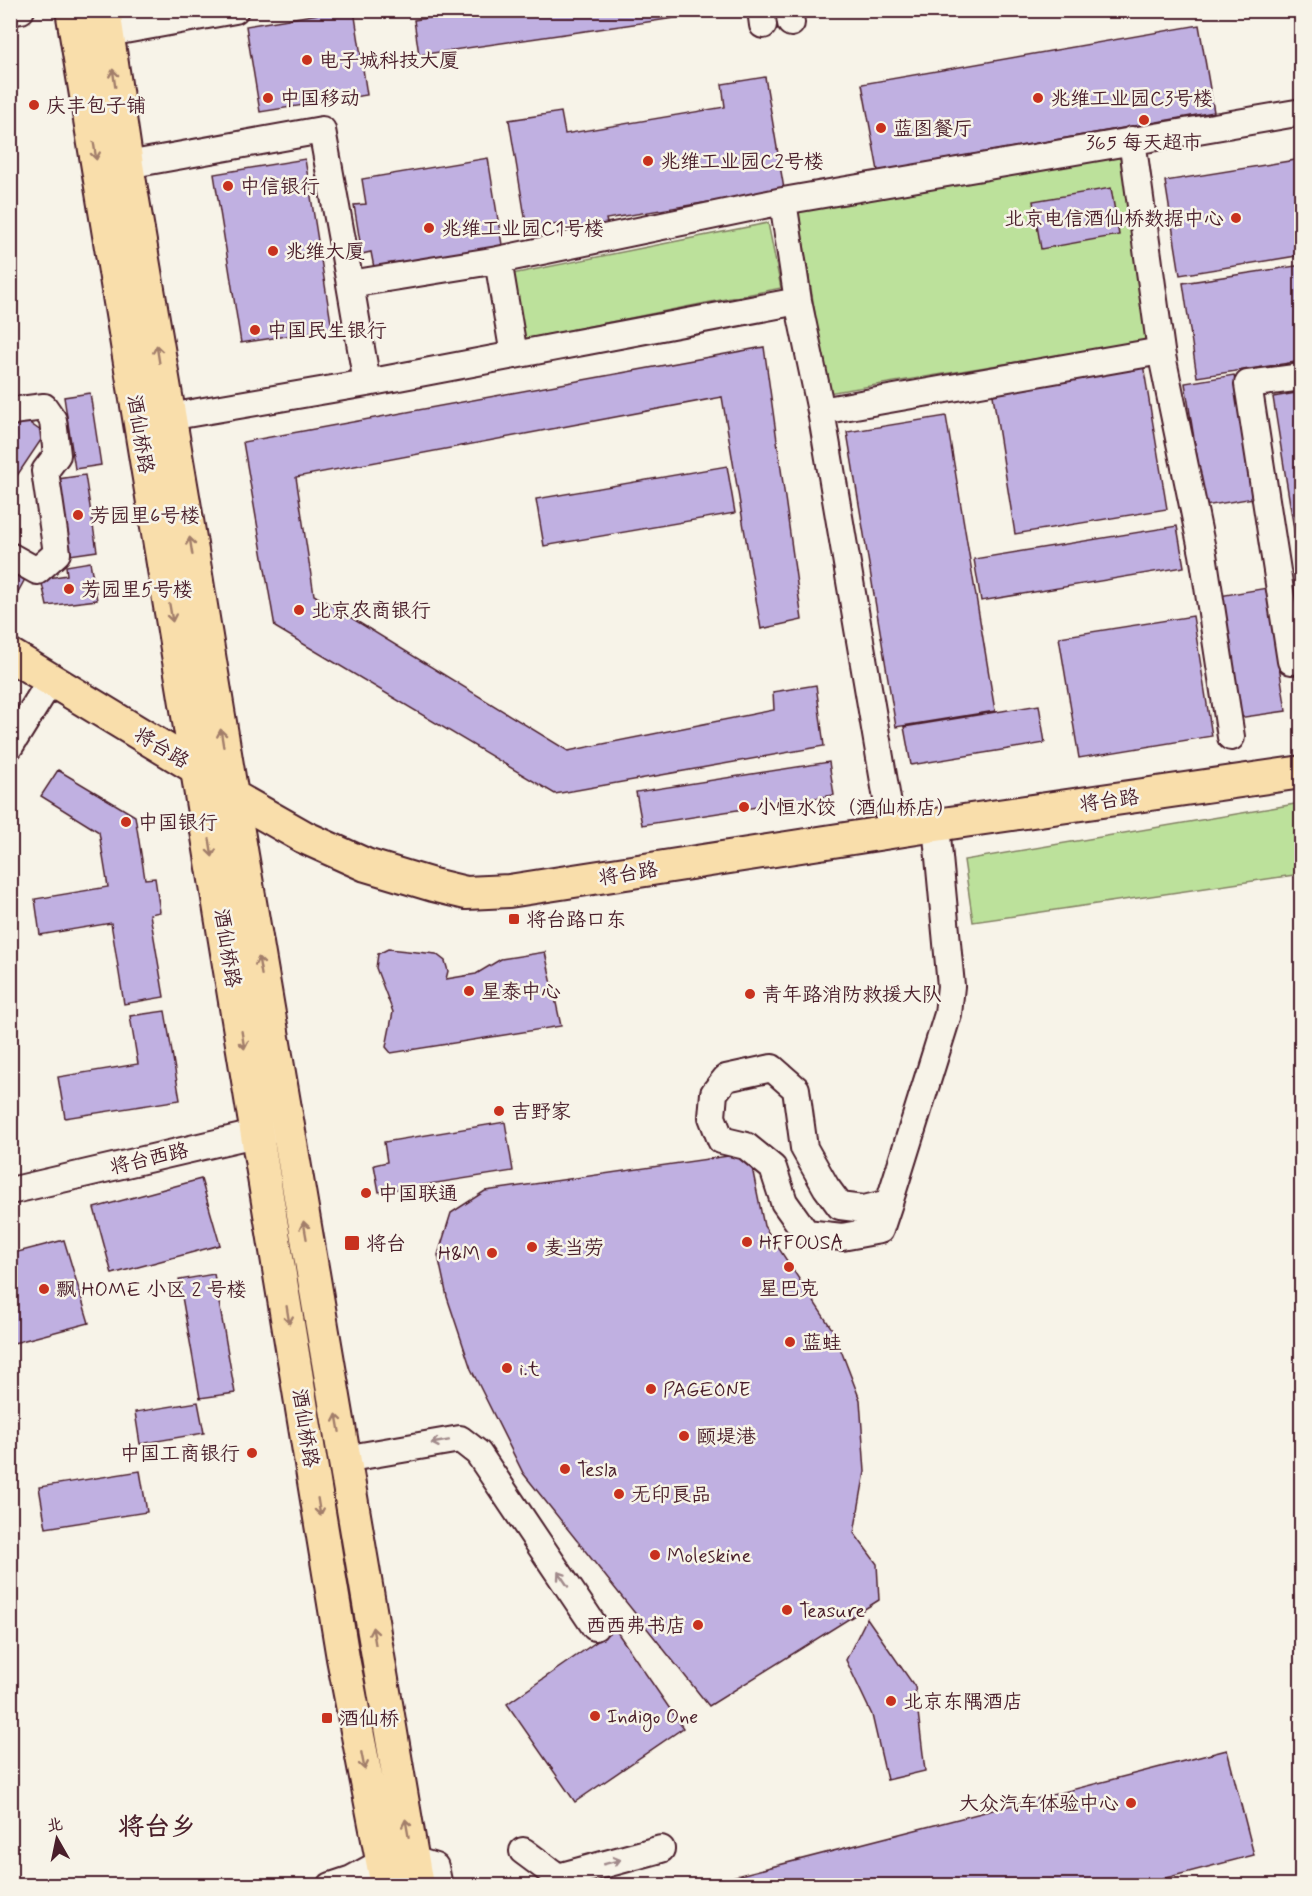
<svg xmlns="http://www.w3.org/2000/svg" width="1312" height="1896" font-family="Mynerve,'LXGW WenKai TC',sans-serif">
	<rect width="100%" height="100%" fill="#f7f3e8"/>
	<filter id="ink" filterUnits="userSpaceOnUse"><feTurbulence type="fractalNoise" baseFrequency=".0167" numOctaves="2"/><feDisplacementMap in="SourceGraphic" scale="12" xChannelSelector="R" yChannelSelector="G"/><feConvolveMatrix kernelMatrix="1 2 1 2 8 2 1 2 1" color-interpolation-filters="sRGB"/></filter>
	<g filter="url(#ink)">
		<!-- green -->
		<path fill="#bce19b" stroke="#838063" stroke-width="1.5" d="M1120,156L1150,340L828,393L798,209Z
			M768,223L781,288L520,340L507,275Z
			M1301,803V874L973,922L964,860Z"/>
		<!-- building -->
		<path fill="#c0b0e1" stroke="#4a1f2b" stroke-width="1.5" d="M343,10H354L367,95L260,112L246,26Z
			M481,10H730L419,55L414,20Z
			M1199,25L1214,112L878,171L862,84Z
			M765,77L784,189L709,209L708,202L606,219L608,227L561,235L559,224L527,229L509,120L561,112L565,134L725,107L722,84Z
			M488,158L503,251L375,273L371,252L362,254L354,205L366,204L362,179Z
			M305,159L332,329L241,343L214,174Z
			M1302,159V255L1180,275L1165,181Z
			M1111,188L1119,235L1041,249L1033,201Z
			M1302,265V361L1197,377L1183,283Z
			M764,347L802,620L761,629L722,397L296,477L314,595L568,751L774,710L773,692L816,685L824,746L555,794L275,627L243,442Z
			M1143,364L1167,509L1015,534L992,389Z
			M1234,375L1254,498L1205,506L1185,383Z
			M1302,392V580L1273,397Z
			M90,393L101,465L75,469L64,397Z
			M946,416L995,711L896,727L847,432Z
			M21,417L45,434L10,486V433Z
			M727,466L735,513L544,546L536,499Z
			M85,475L97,551L70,555L58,479Z
			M1177,526L1184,567L981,601L974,559Z
			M90,562L97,600L47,606L41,579L67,575L66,566Z
			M10,570L25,579L13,601L10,600Z
			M1267,588L1286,711L1238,718L1219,596Z
			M1193,616L1212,736L1079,758L1059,637Z
			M1039,705L1045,743L911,765L904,727Z
			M829,762L834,795L642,825L636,792Z
			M58,770L135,816L145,879L155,878L160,912L150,914L164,997L124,1004L111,923L40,935L35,899L108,887L99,832L41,796Z
			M388,949L436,954L445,961L448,971L446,979L476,974L501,959L545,952L561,1026L391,1053L386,1047L393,1012L376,968L378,954Z
			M10,961L17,995L10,997Z
			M165,1011L180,1100L65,1118L58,1077L138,1064L130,1016Z
			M505,1122L513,1171L379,1192L374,1165L387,1162L384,1142Z
			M749,1153L764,1226L834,1332L860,1400L865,1472L854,1533L877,1564L879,1600L709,1706L523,1473L471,1369L447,1297L438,1255L451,1213L485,1191Z
			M201,1179L220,1245L112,1274L94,1208Z
			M64,1240L89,1323L10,1344V1254Z
			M214,1274L235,1393L200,1398L179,1280Z
			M198,1402L204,1433L140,1444L135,1412Z
			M140,1471L147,1512L46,1528L39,1487Z
			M867,1618L915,1687L925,1771L887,1780L872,1715L846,1660Z
			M615,1629L683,1728L575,1802L507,1704Z
			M1227,1750L1254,1855L1135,1886H697Z"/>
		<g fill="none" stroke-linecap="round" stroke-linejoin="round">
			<defs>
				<path id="minor" d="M761,10L763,25
					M789,10L791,23
					M10,12L21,10
					M108,33L235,10
					M1132,140L1161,351L1203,554L1231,737
					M127,165L322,130L350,284
					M498,260L514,355
					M798,301L821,411L887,799L891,833
					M1302,377L1248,384L1291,661L1302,660
					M367,383L350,284L498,260L783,201L1302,112
					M821,411L1161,351
					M10,413L12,411L44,407L53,420L57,455L45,471L57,553L37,571L10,556
					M169,417L367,383L798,301L783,201
					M10,746L51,680
					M10,1191L276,1129
					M889,1203L880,1230L842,1237L806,1233L784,1202L773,1168L746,1146L721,1140L712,1117L714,1093L726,1078L772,1068L796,1089L804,1148L826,1187L840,1206L864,1209L889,1203L948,1014L951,986L936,825
					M344,1459L460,1439L478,1453L595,1627
					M523,1851L558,1877L661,1849
					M331,1886L352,1879L383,1862L413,1860L435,1867L439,1886"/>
				<path id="major" d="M72,10L343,1658L387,1886
					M104,10L127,165L186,514L232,796L417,1886
					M10,655L198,769L232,796L304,837L366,865L433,885L466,893L509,891L936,825L1302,772"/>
			</defs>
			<!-- minor casing -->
			<use href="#minor" stroke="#4a1f2b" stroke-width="30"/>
			<!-- major casing -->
			<use href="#major" stroke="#4a1f2b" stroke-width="36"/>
			<!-- minor -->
			<use href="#minor" stroke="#f7f3e8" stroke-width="26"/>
			<!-- major -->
			<use href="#major" stroke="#f9deab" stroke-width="32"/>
		</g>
		<!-- one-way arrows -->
		<defs><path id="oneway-shaft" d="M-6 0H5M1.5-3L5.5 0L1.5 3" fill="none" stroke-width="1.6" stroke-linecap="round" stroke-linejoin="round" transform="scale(1.5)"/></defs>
		<g stroke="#a27e6b">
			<use href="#oneway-shaft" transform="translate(114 78) rotate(-98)"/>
			<use href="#oneway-shaft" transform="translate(95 151) rotate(81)"/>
			<use href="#oneway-shaft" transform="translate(158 354) rotate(-99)"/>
			<use href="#oneway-shaft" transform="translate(191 546) rotate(-99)"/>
			<use href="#oneway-shaft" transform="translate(171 613) rotate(80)"/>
			<use href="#oneway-shaft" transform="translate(222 738) rotate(-99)"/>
			<use href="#oneway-shaft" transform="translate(211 848) rotate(81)"/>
			<use href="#oneway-shaft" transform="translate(260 966) rotate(-100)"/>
			<use href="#oneway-shaft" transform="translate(243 1040) rotate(81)"/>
			<use href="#oneway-shaft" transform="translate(305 1230) rotate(-100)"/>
			<use href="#oneway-shaft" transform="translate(288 1315) rotate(81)"/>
			<use href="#oneway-shaft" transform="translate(338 1423) rotate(-100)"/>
			<use href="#oneway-shaft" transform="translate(319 1507) rotate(81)"/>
			<use href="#oneway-shaft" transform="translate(374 1636) rotate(-100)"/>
			<use href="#oneway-shaft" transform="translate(363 1761) rotate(79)"/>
			<use href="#oneway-shaft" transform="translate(407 1828) rotate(-100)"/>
		</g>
		<g stroke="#a0898a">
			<use href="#oneway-shaft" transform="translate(440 1442) rotate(170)"/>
			<use href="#oneway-shaft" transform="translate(563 1579) rotate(-124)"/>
			<use href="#oneway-shaft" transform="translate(612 1862) rotate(-15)"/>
		</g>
	</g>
	<!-- markers -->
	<g fill="#c8321e" stroke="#f7f3e8" stroke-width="2">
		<circle cx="307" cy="60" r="6"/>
		<circle cx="268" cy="98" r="6"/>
		<circle cx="1038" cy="98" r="6"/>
		<circle cx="34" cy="105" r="6"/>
		<circle cx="1144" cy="120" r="6"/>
		<circle cx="881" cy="128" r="6"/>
		<circle cx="648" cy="161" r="6"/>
		<circle cx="228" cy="186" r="6"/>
		<circle cx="1236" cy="218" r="6"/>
		<circle cx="429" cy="228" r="6"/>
		<circle cx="273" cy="251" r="6"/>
		<circle cx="255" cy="330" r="6"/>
		<circle cx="78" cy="515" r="6"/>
		<circle cx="69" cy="589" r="6"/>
		<circle cx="299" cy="610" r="6"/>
		<circle cx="744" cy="807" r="6"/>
		<circle cx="126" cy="822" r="6"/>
		<rect x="508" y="913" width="12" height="12" rx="3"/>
		<circle cx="469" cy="991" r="6"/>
		<circle cx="750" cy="994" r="6"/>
		<circle cx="499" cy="1111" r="6"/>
		<circle cx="366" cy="1193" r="6"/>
		<circle cx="747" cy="1242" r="6"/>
		<rect x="344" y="1235" width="16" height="16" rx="3"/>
		<circle cx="532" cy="1247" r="6"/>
		<circle cx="492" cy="1253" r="6"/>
		<circle cx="789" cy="1267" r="6"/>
		<circle cx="44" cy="1289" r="6"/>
		<circle cx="790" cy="1342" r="6"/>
		<circle cx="507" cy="1368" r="6"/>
		<circle cx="651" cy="1389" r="6"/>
		<circle cx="684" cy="1436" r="6"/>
		<circle cx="252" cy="1453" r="6"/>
		<circle cx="565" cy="1469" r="6"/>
		<circle cx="619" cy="1494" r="6"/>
		<circle cx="655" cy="1555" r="6"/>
		<circle cx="787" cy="1610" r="6"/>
		<circle cx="698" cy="1625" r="6"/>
		<circle cx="891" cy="1701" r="6"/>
		<circle cx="595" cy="1716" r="6"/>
		<rect x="321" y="1712" width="12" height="12" rx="3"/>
		<circle cx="1131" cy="1803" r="6"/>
	</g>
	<g text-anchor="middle" stroke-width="5" stroke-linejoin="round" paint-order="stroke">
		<!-- poi labels -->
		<g font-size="20" fill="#4a1f2b" stroke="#f7f3e8" text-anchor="start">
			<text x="319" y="67">电子城科技大厦</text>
			<text x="280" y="105">中国移动</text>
			<text x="1050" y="105">兆维工业园C3号楼</text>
			<text x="46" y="112">庆丰包子铺</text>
			<text x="893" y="135">蓝图餐厅</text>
			<text x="1144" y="149" text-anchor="middle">365 每天超市</text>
			<text x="660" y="168">兆维工业园C2号楼</text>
			<text x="240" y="193">中信银行</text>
			<text x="1224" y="225" text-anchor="end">北京电信酒仙桥数据中心</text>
			<text x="441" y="235">兆维工业园C1号楼</text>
			<text x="285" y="258">兆维大厦</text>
			<text x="267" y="337">中国民生银行</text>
			<text x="90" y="522">芳园里6号楼</text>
			<text x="81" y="596">芳园里5号楼</text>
			<text x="311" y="617">北京农商银行</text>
			<text x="756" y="814">小恒水饺（酒仙桥店）</text>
			<text x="138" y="829">中国银行</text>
			<text x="526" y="926">将台路口东</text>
			<text x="481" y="998">星泰中心</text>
			<text x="762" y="1001">青年路消防救援大队</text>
			<text x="511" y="1118">吉野家</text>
			<text x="378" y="1200">中国联通</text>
			<text x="759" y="1249">HFFOUSA</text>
			<text x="366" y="1250">将台</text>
			<text x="544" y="1254">麦当劳</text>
			<text x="480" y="1260" text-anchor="end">H&amp;M</text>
			<text x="789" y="1295" text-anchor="middle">星巴克</text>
			<text x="56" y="1296">飘 HOME 小区 2 号楼</text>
			<text x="802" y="1349">蓝蛙</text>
			<text x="519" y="1375">i.t</text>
			<text x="663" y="1396">PAGEONE</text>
			<text x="696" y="1443">颐堤港</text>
			<text x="240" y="1460" text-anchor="end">中国工商银行</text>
			<text x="577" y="1476">Tesla</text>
			<text x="631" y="1501">无印良品</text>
			<text x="667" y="1562">Moleskine</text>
			<text x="799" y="1617">Teasure</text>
			<text x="686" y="1632" text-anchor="end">西西弗书店</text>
			<text x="903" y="1708">北京东隅酒店</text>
			<text x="607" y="1723">Indigo One</text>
			<text x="339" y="1725">酒仙桥</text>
			<text x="1119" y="1810" text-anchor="end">大众汽车体验中心</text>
		</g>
		<!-- street labels -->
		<g font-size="20" fill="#4a1f2b" stroke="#f7f3e8">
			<text transform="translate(141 434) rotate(81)" y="7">酒仙桥路</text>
			<text transform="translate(162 747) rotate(31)" y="7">将台路</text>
			<text transform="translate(1109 800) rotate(-8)" y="7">将台路</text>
			<text transform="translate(628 873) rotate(-9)" y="7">将台路</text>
			<text transform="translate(228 948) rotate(81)" y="7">酒仙桥路</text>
			<text transform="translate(149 1158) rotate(-13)" y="7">将台西路</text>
			<text transform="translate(306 1428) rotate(81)" y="7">酒仙桥路</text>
		</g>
		<!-- district labels -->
		<g font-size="26" font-weight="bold" fill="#4a1f2b" stroke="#f7f3e8">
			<text x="157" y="1835">将台乡</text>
		</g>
	</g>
	<!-- margin -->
	<rect width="1312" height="1896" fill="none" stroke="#f7f3e8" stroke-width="36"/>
	<rect x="18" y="18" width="1276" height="1860" fill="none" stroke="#4a1f2b" stroke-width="2" filter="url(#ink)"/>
	<!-- north arrow -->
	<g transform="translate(57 1839) rotate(351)" stroke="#f7f3e8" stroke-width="4.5" paint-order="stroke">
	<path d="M0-4.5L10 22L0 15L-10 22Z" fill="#4a1f2b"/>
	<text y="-9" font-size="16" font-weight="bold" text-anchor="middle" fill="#4a1f2b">北</text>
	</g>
</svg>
